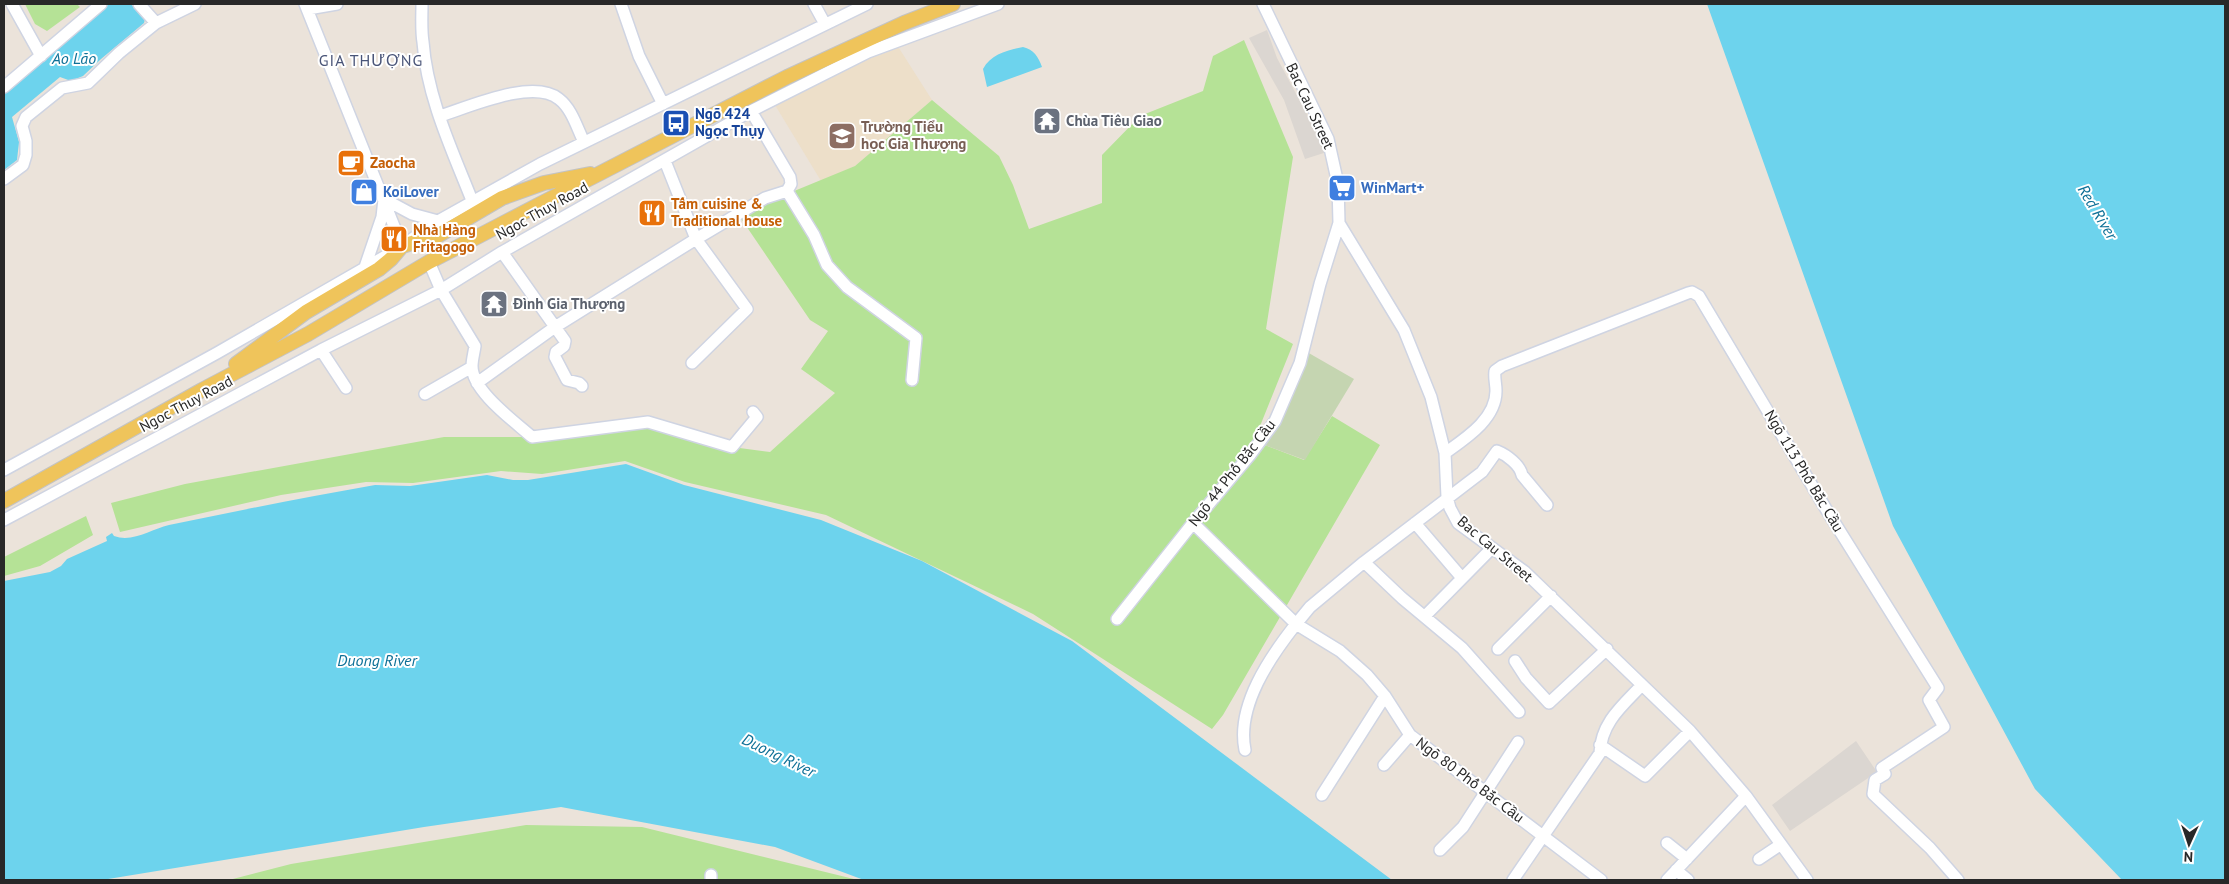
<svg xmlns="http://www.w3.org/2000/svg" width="2229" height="884" font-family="'PT Sans',sans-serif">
	<rect width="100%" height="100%" fill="#ebe3da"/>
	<!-- education -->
	<path fill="#eddfc9" d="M897,45L932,100L855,166L821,181L775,105Z"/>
	<!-- green -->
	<path fill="#b5e296" d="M25,4H77L80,7L47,31L35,24Z
		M1244,40L1293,157L1266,329L1293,344L1254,441L1304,460L1332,416L1380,445L1223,715L1212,729L1033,614L826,515L685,482L625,461L542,474L501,471L413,483L366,482L281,495L120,532L111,503L185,484L444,437H532L648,422L732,447L770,452L835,393L801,369L828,331L810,320L738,214L855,166L932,100L999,156L1013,185L1029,229L1102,203V155L1140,116L1203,91L1213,56Z
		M86,516L93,535L40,566L4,576V557Z
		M526,825L642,827L858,880H229L291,864Z"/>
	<!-- cemetery -->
	<path fill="#c5d5b1" d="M1307,352L1354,379L1305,460L1262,444Z"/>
	<!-- plaza -->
	<path fill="#dbd6d1" d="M1267,30L1277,58L1327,152L1305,159L1284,100L1249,38Z
		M1856,741L1877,772L1790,831L1772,805Z"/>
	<!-- water -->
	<path fill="#6dd3ed" d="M103,4H131L145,19L144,23L101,59L83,76L71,81L60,77L12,117L19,142L17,160L4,170V90Z
		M1707,4H2225V880H2122L2035,789L1893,526Z
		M1023,47C1034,50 1038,56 1042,67L987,87L983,69C991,54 1008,50 1023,47Z
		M626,464L684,485L821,520L922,561L1072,641L1392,880H864L775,847L561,807L424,827L102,880H4V581L50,572L61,566L67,559L107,541L106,537L112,533L114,536C133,543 151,529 169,525C237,511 306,497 375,485L410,486L487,475L513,480H528Z"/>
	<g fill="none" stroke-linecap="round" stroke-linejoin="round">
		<defs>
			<path id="minor" d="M12,4L41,56
				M139,4L156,23
				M305,4L402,246
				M422,4C422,16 421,30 423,42C427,98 453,152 473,203
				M621,4L639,56L663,104
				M814,4L825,24
				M1263,4L1328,139L1338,184L1339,223L1404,330L1431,397L1445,453L1447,497L1450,508L1458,523L1525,572L1690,731L1746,796L1807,880
				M308,9L337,4
				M4,87L101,4
				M751,111L790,177L791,184L787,191
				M440,116C469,107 533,78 559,99C572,109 577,128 584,142
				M665,161L696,239L747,309L692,363
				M4,179L23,165L26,155V141L22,126L26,117L62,88L88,83L119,53L156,23L195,4
				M787,191L814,235L827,265L847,287L916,338L912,380
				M409,241L438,221L540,164L867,4
				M502,252L565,341L564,346L556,352L555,357L567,380L579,383L582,386
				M429,262L441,290L475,346C474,353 472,360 472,366C472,391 514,421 532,437L648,422L732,447L757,417L753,412
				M365,267L382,217L384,199L412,214L438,221
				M321,350L346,388
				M477,383L555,327L696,239L765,198L787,191
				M425,394L472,367
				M1445,453C1466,438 1496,419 1496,391C1496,383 1494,379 1495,371L1502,366L1688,293L1692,292L1699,296L1826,509L1938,688L1929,700L1944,727L1882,768L1885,774L1875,780L1873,794L1930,848L1958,880
				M4,470L217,353L396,250
				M1547,505L1522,475C1520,465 1507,455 1497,451L1482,472L1364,562L1310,607L1296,624L1340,651L1367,675L1385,696L1410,735L1601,880
				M4,520L321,350L441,290L502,252L751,111L868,52L998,4
				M1193,523L1296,624C1270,657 1236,706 1245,750
				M1415,523L1462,578
				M1364,562L1402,598L1462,648L1519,712
				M1425,616L1492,548
				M1117,619L1193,523L1250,455L1275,421L1300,363L1320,284L1339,223
				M1498,649L1551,596
				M1515,661L1526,678L1549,703L1607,649
				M1600,745L1645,776L1690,731
				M1384,765L1410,735
				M1322,795L1385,696
				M1667,843L1687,859
				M1440,850L1463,827L1518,742
				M1759,859L1780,845
				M1676,870L1688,880
				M711,880V875
				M1513,880L1600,753C1601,723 1622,706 1641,686
				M1667,880L1746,796"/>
			<path id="major" d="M236,364L306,312L379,269L391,259L402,246L439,235L502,198L544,183L590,174
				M4,501L202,390L308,334L429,262L544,202L787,77L904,23L953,4"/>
		</defs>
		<!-- minor casing -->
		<use href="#minor" stroke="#cfd4e2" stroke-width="14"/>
		<!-- major casing -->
		<use href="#major" stroke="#c3c3c3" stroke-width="16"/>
		<!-- minor -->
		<use href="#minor" stroke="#fff" stroke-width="11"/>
		<!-- major -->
		<use href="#major" stroke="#efc45b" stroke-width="14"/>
	</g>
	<!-- icons -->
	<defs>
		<symbol id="temple-square" viewBox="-11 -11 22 22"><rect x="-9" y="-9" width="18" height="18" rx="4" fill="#6b7280" stroke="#fff"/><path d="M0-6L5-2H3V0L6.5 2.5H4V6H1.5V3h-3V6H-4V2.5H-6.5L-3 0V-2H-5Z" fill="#fff"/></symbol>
		<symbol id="bus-square" viewBox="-11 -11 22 22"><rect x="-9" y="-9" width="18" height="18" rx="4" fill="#1a4fb4" stroke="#fff"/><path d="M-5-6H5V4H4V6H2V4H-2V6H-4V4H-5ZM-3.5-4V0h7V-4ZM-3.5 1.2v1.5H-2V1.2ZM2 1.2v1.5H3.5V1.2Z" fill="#fff"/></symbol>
		<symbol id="school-square" viewBox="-11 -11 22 22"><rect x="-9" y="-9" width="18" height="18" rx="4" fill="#8d6e63" stroke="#fff"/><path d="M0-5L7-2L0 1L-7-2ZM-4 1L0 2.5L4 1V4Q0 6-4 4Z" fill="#fff"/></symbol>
		<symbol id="cafe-square" viewBox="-11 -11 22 22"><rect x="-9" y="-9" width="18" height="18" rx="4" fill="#e8710a" stroke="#fff"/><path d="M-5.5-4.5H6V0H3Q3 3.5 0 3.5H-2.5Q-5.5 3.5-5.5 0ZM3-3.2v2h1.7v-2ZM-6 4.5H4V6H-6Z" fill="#fff"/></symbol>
		<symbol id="supermarket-square" viewBox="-11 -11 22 22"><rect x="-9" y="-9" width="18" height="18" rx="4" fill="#3f7fe0" stroke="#fff"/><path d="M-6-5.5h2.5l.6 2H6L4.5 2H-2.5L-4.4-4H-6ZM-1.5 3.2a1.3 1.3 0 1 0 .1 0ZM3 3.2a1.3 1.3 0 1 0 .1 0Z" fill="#fff"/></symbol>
		<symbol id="shop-square" viewBox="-11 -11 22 22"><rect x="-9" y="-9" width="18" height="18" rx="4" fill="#3f7fe0" stroke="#fff"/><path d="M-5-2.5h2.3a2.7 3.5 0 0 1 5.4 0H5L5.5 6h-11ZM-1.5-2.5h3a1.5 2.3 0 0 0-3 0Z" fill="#fff"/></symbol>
		<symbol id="restaurant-square" viewBox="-11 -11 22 22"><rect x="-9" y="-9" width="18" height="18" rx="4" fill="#e8710a" stroke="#fff"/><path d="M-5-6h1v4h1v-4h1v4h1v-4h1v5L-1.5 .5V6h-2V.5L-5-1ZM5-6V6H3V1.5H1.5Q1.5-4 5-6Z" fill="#fff"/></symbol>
	</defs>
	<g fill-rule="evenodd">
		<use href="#temple-square" x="1031" y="105" width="32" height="32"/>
		<use href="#bus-square" x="660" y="107" width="32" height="32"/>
		<use href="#school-square" x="826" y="120" width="32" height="32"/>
		<use href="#cafe-square" x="335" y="147" width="32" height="32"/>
		<use href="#supermarket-square" x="1326" y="172" width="32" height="32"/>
		<use href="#shop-square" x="348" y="176" width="32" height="32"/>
		<use href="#restaurant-square" x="636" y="197" width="32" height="32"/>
		<use href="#restaurant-square" x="378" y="223" width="32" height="32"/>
		<use href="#temple-square" x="478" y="288" width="32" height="32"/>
	</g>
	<g text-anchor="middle" stroke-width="4" stroke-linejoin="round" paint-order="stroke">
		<!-- street labels -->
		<g font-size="15" fill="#282828" stroke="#fff">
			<text transform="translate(1310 106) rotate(65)" y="5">Bac Cau Street</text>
			<text transform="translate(542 211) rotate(-29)" y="5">Ngoc Thuy Road</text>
			<text transform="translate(186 404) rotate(-28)" y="5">Ngoc Thuy Road</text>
			<text transform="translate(1804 471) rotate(59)" y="5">Ngõ 113 Phố Bắc Cầu</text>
			<text transform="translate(1232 473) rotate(-52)" y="5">Ngõ 44 Phố Bắc Cầu</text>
			<text transform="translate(1495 549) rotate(40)" y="5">Bac Cau Street</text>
			<text transform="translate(1470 780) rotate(37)" y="5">Ngõ 80 Phố Bắc Cầu</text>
		</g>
		<!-- transit labels -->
		<g font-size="15" font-weight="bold" fill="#164399" stroke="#fff" text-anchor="start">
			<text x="695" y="119">Ngõ 424<tspan x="695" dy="17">Ngọc Thụy</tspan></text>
		</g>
		<!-- worship labels -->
		<g font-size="15" font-weight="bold" fill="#5b616d" stroke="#fff" text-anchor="start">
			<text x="1066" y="126">Chùa Tiêu Giao</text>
			<text x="513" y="309">Đình Gia Thượng</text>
		</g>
		<!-- education labels -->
		<g font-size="15" font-weight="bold" fill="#785e54" stroke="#fff" text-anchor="start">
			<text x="861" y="132">Trường Tiểu<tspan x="861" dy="17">học Gia Thượng</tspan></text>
		</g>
		<!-- food labels -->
		<g font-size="15" font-weight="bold" fill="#c56008" stroke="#fff" text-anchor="start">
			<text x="370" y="168">Zaocha</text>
			<text x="671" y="209">Tấm cuisine &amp;<tspan x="671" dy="17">Traditional house</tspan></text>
			<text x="413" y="235">Nhà Hàng<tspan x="413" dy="17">Fritagogo</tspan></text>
		</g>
		<!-- shop labels -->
		<g font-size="15" font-weight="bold" fill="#366cbe" stroke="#fff" text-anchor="start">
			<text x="1361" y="193">WinMart+</text>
			<text x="383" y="197">KoiLover</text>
		</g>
		<!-- water labels -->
		<g font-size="16" font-style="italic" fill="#0e7097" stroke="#fff">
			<text x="74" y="64">Ao Lão</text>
			<text transform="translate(2098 212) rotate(59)" y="6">Red River</text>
			<text x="377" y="666">Duong River</text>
			<text transform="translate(779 755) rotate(26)" y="6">Duong River</text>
		</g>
		<!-- neighbourhood labels -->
		<g font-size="16" letter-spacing="1" fill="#4a5578" stroke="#fff">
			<text x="371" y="66">GIA THƯỢNG</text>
		</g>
	</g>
	<!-- border -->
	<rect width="2229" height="884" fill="none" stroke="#282828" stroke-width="10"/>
	<!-- north arrow -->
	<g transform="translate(2189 844) rotate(183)" stroke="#ffffff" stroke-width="4" paint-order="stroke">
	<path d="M0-4L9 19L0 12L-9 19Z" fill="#282828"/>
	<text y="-8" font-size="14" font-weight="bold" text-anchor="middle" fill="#282828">N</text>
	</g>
</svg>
